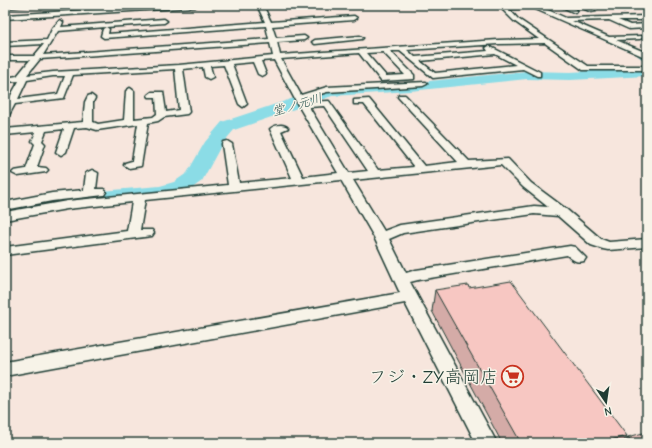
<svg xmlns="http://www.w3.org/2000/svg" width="652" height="448" font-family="'Comic Neue','Klee One',sans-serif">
	<rect width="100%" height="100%" fill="#f7e6dd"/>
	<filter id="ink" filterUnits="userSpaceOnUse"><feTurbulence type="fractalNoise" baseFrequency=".025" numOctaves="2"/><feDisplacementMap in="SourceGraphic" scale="8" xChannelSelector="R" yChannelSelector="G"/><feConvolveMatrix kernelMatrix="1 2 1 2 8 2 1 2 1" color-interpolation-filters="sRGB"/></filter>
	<g filter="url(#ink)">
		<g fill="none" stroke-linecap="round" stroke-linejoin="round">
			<!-- stream-far1 -->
			<path stroke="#609c9f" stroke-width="2" d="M598,17H625
				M572,25L606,40"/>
			<!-- stream -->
			<path stroke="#609c9f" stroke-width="2.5" d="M604,39L636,53L647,61"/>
			<!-- river -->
			<path fill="#8bdce6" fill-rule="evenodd" d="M647,68V76L570,80L527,79L410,91L332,96L234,130L222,144L202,181L188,191L160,198L67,206L5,219V205L67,194L160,186L174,182L187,173L205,142L222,122L315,91L332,88L410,83L527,71L570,72Z"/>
			<defs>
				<path id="minor" d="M5,5H35L5,8Z
					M169,5H198L195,7L5,19V15Z
					M257,5H263L271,22L354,16L357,18L354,20L272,26L276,38L304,36L307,38L304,40L277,42L280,55L498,40L539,39L514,21L501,8L504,6L565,5L577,10L575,13L558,5L541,7L566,18L647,16V20H618L630,25L647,24V28L629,29L609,20L572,21L609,37L642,36V38L640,39L616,40L647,53V58L533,8L509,9L518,19L588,66H647V70H583L545,43L498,44L407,50L415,57L488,51L486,48L489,46L540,72V76H537L523,69L433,78L400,51H390L414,75V79L381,81L359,53L281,59L301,95L327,87L426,82L427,84L423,86L327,92L304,99L305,102L329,101L378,170L414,167L364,104H354V100L369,99L424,166L458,162L398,97L399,95H405L469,161L508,159L531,183L566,209L601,239L609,242L647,239V247L608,250L603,249L591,245L558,216L534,214L403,233L389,239L406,273L416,270L570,246L575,247L586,258L584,261C576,263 573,260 567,255L418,280L410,282L497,443H476L405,303L5,376V362L400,293L374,237L341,180L145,200L140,230H152L154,233L152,236L5,255V247L127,231L132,202L67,209L5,220V212L67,201L228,185L222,144L223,142L227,141L232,144L239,183L292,178L270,129C274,125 284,123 288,128L281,131L303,177L338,173L298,105L274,60L261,61L266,74L262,76L258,74L253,62L232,64L247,104L243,107L239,104L224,65L210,66L213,77L209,79L205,77L203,67L183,69L189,112L187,114L164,117L158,121L148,123L141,166L129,168L124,165L125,163L132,161L138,124L97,130L87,127L74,128L66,152L61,155L56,152L64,129L46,131L42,141L45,144L37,167L46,168L48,170L46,172L18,176L12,173L14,171L26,169L35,144L32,141L36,132L5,135V129L83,122L85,102L88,96L91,95L95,98L93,102V122L98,124L124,120L126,91L130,88L134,91V119L153,117L157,114L156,97H149L148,95L152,92H163L166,112L179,110L175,69L73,75L64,98L15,104L8,117L5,118V106L19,81L5,82V78L17,76L30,60H5V56H34L44,44L5,46V42L47,40L52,29L60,20L63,22L61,27L164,19L167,21L164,23L106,27L109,29L108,34L265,22ZM266,26L269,39L43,55L58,31L106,27L103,29L101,36L104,38ZM270,43L273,56L179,65L53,72L27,75L40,59ZM383,52L405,75L386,76L366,53ZM495,54L516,65L435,73L420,61ZM53,76H65L58,94L18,99L27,80ZM324,106L368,171L349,173L309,107ZM501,165L523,187L548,207L534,206L400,225L384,231L353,180Z
					M576,5H584L596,11L591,12Z
					M612,5H620L627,8L624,10Z
					M360,36L363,38L362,39L315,44L312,42L315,40Z
					M92,170L98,173L96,189H104L106,192L104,195L52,201L5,210V202L52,193L84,190L86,173Z"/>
			</defs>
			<!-- minor casing -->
			<use href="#minor" stroke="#1f3d34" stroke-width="3"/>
			<!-- minor -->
			<use href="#minor" fill="#f7f3e8" fill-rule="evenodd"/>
		</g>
		<!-- wall -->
		<path fill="#d4aba7" stroke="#1f3d34" d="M435,290L623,443H502L432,311Z
			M628,437L647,443H624Z"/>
		<!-- shaded-wall -->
		<path fill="#ad8b88" stroke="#1f3d34" d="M627,436L623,443H597Z"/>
		<!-- building -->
		<path fill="#f7c7c2" stroke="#1f3d34" d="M511,281L627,436L597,443H521L435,290L468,285L469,288Z
			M647,432V443H633L628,437Z"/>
	</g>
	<!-- icons -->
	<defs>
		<symbol id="supermarket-ring" viewBox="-11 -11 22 22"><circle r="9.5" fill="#f7f3e8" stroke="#c8321e" stroke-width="1.5"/><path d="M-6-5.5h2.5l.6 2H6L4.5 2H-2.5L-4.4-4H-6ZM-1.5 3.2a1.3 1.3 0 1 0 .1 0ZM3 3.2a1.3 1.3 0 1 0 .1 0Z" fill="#c8321e"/></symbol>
	</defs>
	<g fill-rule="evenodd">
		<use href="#supermarket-ring" x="500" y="364" width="25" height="25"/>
	</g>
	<g text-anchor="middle" stroke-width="3" stroke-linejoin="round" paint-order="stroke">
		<!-- far-water labels -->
		<g font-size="13" font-style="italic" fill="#355d58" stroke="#f7f3e8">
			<text transform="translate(297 104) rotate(-16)" y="5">堂ノ元川</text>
		</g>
		<!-- near-poi labels -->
		<g font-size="18" fill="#1f3d34" stroke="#f7f3e8" text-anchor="end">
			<text x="498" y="383">フジ・ZY高岡店</text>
		</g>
	</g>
	<!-- margin -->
	<rect width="652" height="448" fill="none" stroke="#f7f3e8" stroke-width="20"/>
	<rect x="10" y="10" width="632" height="428" fill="none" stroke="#1f3d34" stroke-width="1.5" filter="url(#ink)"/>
	<!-- north arrow -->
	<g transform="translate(606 402) rotate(167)" stroke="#f7f3e8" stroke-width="3" paint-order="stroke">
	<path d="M0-3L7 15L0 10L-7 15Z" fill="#1f3d34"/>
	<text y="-6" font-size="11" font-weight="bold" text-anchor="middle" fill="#1f3d34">N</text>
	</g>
</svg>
